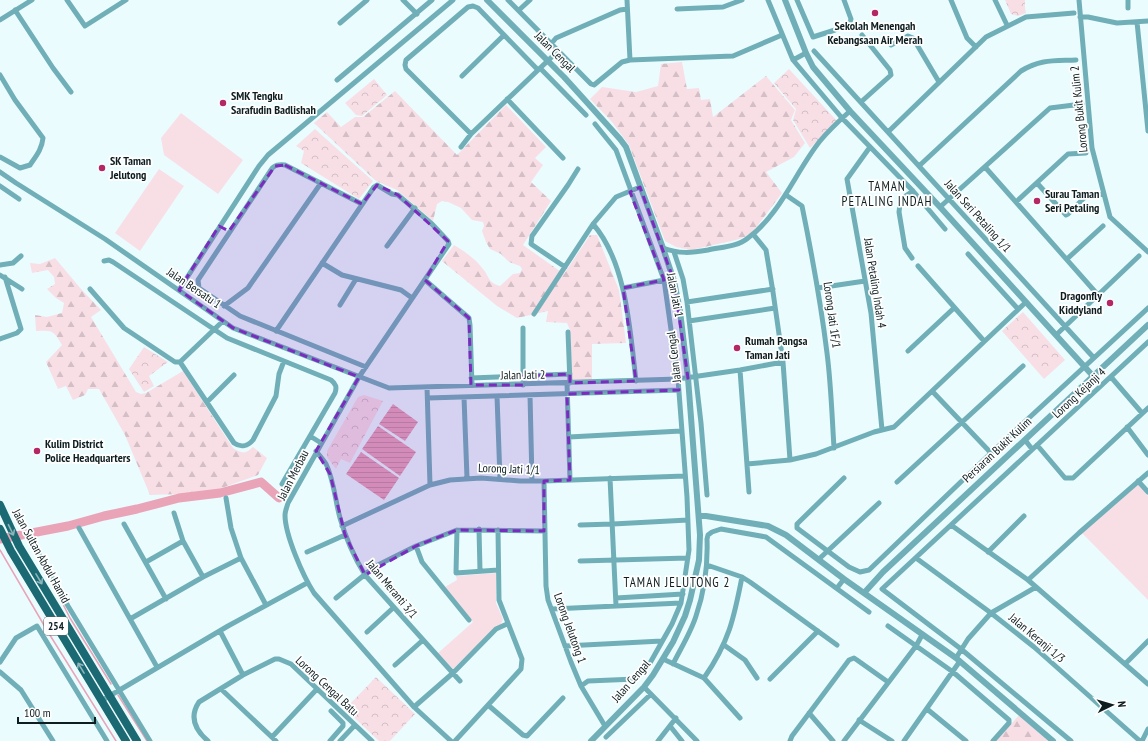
<svg xmlns="http://www.w3.org/2000/svg" width="1148" height="741" font-family="'PT Sans Narrow',sans-serif">
	<defs>
		<pattern id="forest-firs" width="22" height="20" patternUnits="userSpaceOnUse"><rect width="22" height="20" fill="#f8dfe6"/><path d="M5 1l3.5 6h-7zM16 11l3.5 6h-7z" fill="#d3bfc5"/></pattern>
		<pattern id="park-crowns" width="20" height="18" patternUnits="userSpaceOnUse"><rect width="20" height="18" fill="#f8dfe6"/><path d="M2 6a3 3 0 1 1 6 0M12 15a3 3 0 1 1 6 0" fill="none" stroke="#d3bfc5"/></pattern>
		<pattern id="water-rules" width="6" height="5" patternUnits="userSpaceOnUse"><rect width="6" height="5" fill="#e9a4b8"/><path d="M0 2.5h6" fill="none" stroke="#c78d9e"/></pattern>
	</defs>
	<rect width="100%" height="100%" fill="#ebfcfe"/>
	<!-- grass -->
	<path fill="#f8dfe6" d="M181,113L243,160L218,194L164,155L161,138Z
		M159,169L184,186L140,251L115,233Z
		M1137,483L1148,496V600L1082,533Z
		M496,573V603L503,619L501,624L495,628L453,669L438,653L473,622L445,587L457,580L456,576Z"/>
	<!-- forest -->
	<path fill="url(#forest-firs)" d="M682,62L687,89L699,88L701,100L710,99L713,117L766,76L795,110L791,120L805,143L794,157L766,172L782,193L755,229L747,236L736,240L691,250L676,247L665,241L629,145L612,122L590,99L602,87L636,92L658,86L661,64Z
		M395,91L457,155L506,105L546,147L535,158L543,165L531,182L551,201L523,245L564,274L590,235H597L619,290L626,343L592,344V380L572,381L570,330L567,323L546,322L548,311L517,318L497,306L442,261L454,245C464,251 476,259 483,269C490,277 487,282 500,286L513,274L520,273L522,269L520,266L509,262L501,254L490,249L486,242L482,231L484,226L483,222L472,220L461,208L448,202L442,201L437,204L433,221L397,190L376,181L314,123L327,112L341,127L355,117H363Z
		M55,258L81,289L101,310L91,317L136,392L141,394L146,393L183,371L233,448C242,454 246,454 253,447L267,458L258,475L216,490L182,494L150,495L125,435L99,389H88L85,395L73,400L66,386L58,389L46,362L62,345C53,330 53,330 36,331L35,315L47,317L62,313L64,303L56,298L47,289L55,284L54,277L48,270L32,273L30,263L40,264Z
		M1019,715L1048,741H996Z"/>
	<!-- park -->
	<path fill="url(#park-crowns)" d="M1005,0H1025V8L1026,13L1018,16L1011,14Z
		M789,69L837,121L810,148L793,120L796,109L774,83Z
		M374,79L387,95L362,116L356,115L345,103Z
		M315,129L373,181L359,199L301,163L304,151L296,146Z
		M1023,312L1065,360L1044,379L1002,331Z
		M144,347L168,362L149,376L154,386L144,392L129,369Z
		M364,395L383,401L350,463L341,459L336,469L327,457V451L358,397Z
		M376,677L415,714L390,741H379L345,709Z"/>
	<!-- water -->
	<path fill="url(#water-rules)" d="M393,404L418,422L405,441L379,424Z
		M378,426L416,452L400,476L362,449Z
		M361,452L399,478L384,500L346,474Z"/>
	<g fill="none" stroke-linecap="round" stroke-linejoin="round">
		<!-- stream -->
		<path stroke="#e9a4b8" stroke-width="1.5" d="M26,534L29,540
			M0,550L48,632L116,741
			M48,575L70,618L111,684
			M118,695L147,741"/>
		<!-- river -->
		<path stroke="#e9a4b8" stroke-width="9" d="M0,539L68,526L104,516L137,509L179,498L220,493L261,482L279,498"/>
		<!-- minor -->
		<path stroke="#71afb8" stroke-width="5" d="M67,0L85,26L126,0
			M403,0L417,14
			M508,0L591,84L594,85L622,62L630,60L733,56L782,35
			M627,0L630,60
			M768,0L793,60L842,118L913,191L945,229
			M797,0L813,37L835,30L850,22L851,19L844,0
			M951,0L967,38L976,47
			M995,0L1007,25
			M1079,0L1092,148L1110,217L1148,252
			M1128,8V0
			M677,9L723,7L742,0
			M15,10L53,68L71,92
			M519,10L530,0
			M1080,17H1088L1117,23L1148,21
			M0,20L32,0
			M1137,22L1148,131
			M340,23L367,0
			M551,44L556,38L620,10L627,9
			M891,45L908,36L913,38L939,82
			M814,51L1094,358
			M793,60L806,53
			M540,68L586,115
			M0,75L15,100L43,138C42,149 36,156 30,165L20,168L0,157
			M462,76L504,35
			M337,80L432,0
			M507,99L563,158
			M861,102L891,75L890,70L862,35
			M888,132L986,37L1026,17L1074,13
			M471,134L406,69L405,65L406,60L468,7L473,6L478,8L538,70
			M461,147L471,134L558,51
			M870,147L847,179L871,313L882,430
			M919,166L1021,71C1041,59 1054,61 1076,60
			M985,167L1098,295
			M0,172L16,183L105,239L233,328L389,388L678,379L740,370L783,362
			M1037,183L1066,215L1068,214L1085,197L1104,194
			M0,186L19,199
			M786,195L802,206C812,255 821,304 827,353C831,384 832,416 834,448
			M1016,202L1068,154L1086,153
			M362,204L285,165C280,164 274,165 271,170L198,280L199,288L240,316L366,367
			M940,207L1050,108L1082,104
			M593,224C627,263 630,332 636,381
			M753,234L766,250L773,292L783,362L790,460
			M387,246L415,208
			M663,248C679,254 691,253 708,250C721,247 737,247 748,238C780,215 796,171 820,141C829,130 840,120 850,111
			M674,252L683,279L687,302L701,423L707,495
			M968,254L1018,309
			M912,258L905,248L899,212L900,204L904,197L913,191
			M1067,259L1103,226
			M104,261L109,260L113,262L227,338L331,380C336,384 337,387 335,393L282,484
			M322,263L342,275L401,290L412,298
			M0,265L13,263L21,256
			M918,266L984,341
			M565,267L531,244L532,236L568,185L578,169
			M0,275L22,289
			M425,280L469,318L470,325L472,385
			M623,288L664,280
			M818,288L865,281
			M90,289L124,328L175,362H180
			M179,290L259,166L268,155L453,0
			M687,302L773,289
			M340,305L356,279
			M224,306L248,288L321,183
			M534,314L593,224L616,197L640,187
			M689,321L775,308
			M523,328V385
			M276,331L374,187L377,185L392,194L398,195L432,224L448,241L449,244L359,377L288,503C287,507 285,511 285,515C285,535 303,576 314,593L414,707L451,741
			M568,332L570,383
			M1056,335L1139,256
			M0,339L17,333L21,329L5,277
			M908,351L954,308
			M180,362L234,443C241,448 248,446 253,440L276,396L279,374L284,361
			M180,362L223,321
			M740,370L749,492
			M1111,377L1142,413
			M471,378L570,374
			M567,383L570,480
			M427,387L430,485
			M932,391L991,453
			M530,395L532,481
			M497,396L500,479
			M464,397L467,478
			M428,398L679,390
			M207,402L234,375
			M1127,427L1148,455
			M310,436L321,443
			M569,437L681,431
			M1025,440L1032,449
			M1037,445L1065,478H1073L1148,408
			M316,451C319,455 323,459 326,464C334,480 335,500 340,518C346,539 354,557 365,575L460,681
			M747,464L790,460L816,454L874,432L894,427L1026,302
			M610,478L616,606
			M844,478L797,524V528L849,567L860,572L869,570L991,453L1148,308
			M544,481L546,586L548,600L571,662L581,686L605,726
			M1138,481L1148,492
			M897,482L1023,366
			M226,498L231,528L241,558L266,605
			M174,513L183,541L203,577
			M124,524L166,599
			M580,525L613,524L688,520
			M951,525L1028,580L1148,684
			M342,526L430,485L450,480L481,478L520,481H544L685,476
			M79,528L157,667
			M479,529L480,571
			M457,530L456,573L498,570
			M31,540L68,606L150,741
			M416,546L422,562L469,620
			M307,552L345,535
			M988,552L1024,516
			M916,558L991,613L1034,647L1140,741
			M819,559L879,503
			M580,561L688,558
			M146,562L183,541
			M707,565L742,577L750,582L837,645
			M1028,580L1079,533L1148,473
			M837,588L844,579
			M336,598L374,567L416,546L457,530L544,531
			M616,598L683,594
			M552,609L681,603
			M130,619L203,577L241,558
			M888,626L953,672L1009,720V723L993,741
			M220,631L243,675
			M367,632L393,608
			M724,645L745,660L757,678
			M565,646L662,641
			M956,658L968,639L991,613L1036,587
			M663,659L704,678L740,718
			M0,662L16,638L37,626L107,741
			M673,664C681,648 691,632 696,616C705,590 708,566 707,539L708,535L712,532L721,529L766,537L869,612
			M1125,664L1148,641
			M395,665L423,640
			M0,672L21,690L53,741
			M704,678C729,642 734,618 742,577
			M770,679L818,631
			M581,686L588,681L636,679L650,663L672,624L681,603L689,550L687,497L678,379L664,280L616,150L595,124
			M644,687L697,741
			M221,689L276,741
			M101,701L228,626L307,583
			M488,705L523,735L527,736L563,698
			M414,707L453,673L496,629L507,624
			M927,709L966,741
			M809,713L833,741
			M859,720L892,741
			M670,726L682,741
			M272,737L317,689
			M606,737L651,694
			M208,741C195,730 189,717 199,702L243,675L275,659H279L291,664L372,741
			M330,741L343,726V723L331,711
			M340,741L355,725
			M455,741L521,669L522,659L499,600L498,530
			M658,741L676,718
			M790,741L792,736L849,660L854,658L857,660L888,682
			M844,741L916,646L922,635
			M904,741L960,661
			M1071,741L961,649L882,589L1148,342
			M1142,741L1148,729"/>
		<!-- tertiary -->
		<path stroke="#71afb8" stroke-width="6" d="M487,0L564,77L620,139L626,147L663,248L674,281L680,311L688,378L700,535L699,560L690,600L685,616L673,642L653,675L644,687L591,741
			M785,0L806,53L813,67L850,111L940,207L1093,376
			M699,516H706L768,526L786,535L844,579L956,658L1053,741
			M864,593L883,572L1148,325"/>
		<!-- primary -->
		<path stroke="#1b6a73" stroke-width="8" d="M0,505L19,546L137,741
			M0,529L11,551L126,741"/>
	</g>
	<!-- one-way arrows -->
	<defs><path id="oneway-shaft" d="M-6 0H5M1.5-3L5.5 0L1.5 3" fill="none" stroke-width="1.6" stroke-linecap="round" stroke-linejoin="round"/></defs>
	<g stroke="#8db4b9">
		<use href="#oneway-shaft" transform="translate(11 530) rotate(64)"/>
		<use href="#oneway-shaft" transform="translate(39 579) rotate(59)"/>
		<use href="#oneway-shaft" transform="translate(81 668) rotate(-121)"/>
	</g>
	<!-- marked area -->
	<path fill="#7b2cbf" fill-opacity="0.2" stroke="#7b2cbf" stroke-width="3" stroke-dasharray="8 5" stroke-linejoin="round" d="M285,165L362,204L377,185L398,195L448,241L425,280L469,318L471,385H523V376L570,374V383L636,381L623,288L664,280L630,192L640,187L674,281L688,378L678,379L679,390L567,394L570,480L544,481V531L457,530L416,546L365,575L345,535L330,474L316,451L359,377L233,328L179,290L219,226L229,231L275,166Z"/>
	<!-- markers -->
	<g fill="#b32864" stroke="#fff" stroke-width="1.5">
		<circle cx="875" cy="13" r="4"/>
		<circle cx="223" cy="103" r="4"/>
		<circle cx="102" cy="168" r="4"/>
		<circle cx="1037" cy="201" r="4"/>
		<circle cx="1110" cy="303" r="4"/>
		<circle cx="737" cy="348" r="4"/>
		<circle cx="37" cy="451" r="4"/>
	</g>
	<g text-anchor="middle" stroke-width="3.5" stroke-linejoin="round" paint-order="stroke">
		<!-- shield labels -->
		<rect fill="#fff" stroke="#566263" stroke-width="1" x="44" y="617" width="24" height="18" rx="3"/>
		<g font-size="11" font-weight="bold" fill="#0e1e20">
			<text x="56" y="630">254</text>
		</g>
		<!-- poi labels -->
		<g font-size="12" font-weight="bold" fill="#0e1e20" stroke="#fff" text-anchor="start">
			<text x="875" y="30" text-anchor="middle">Sekolah Menengah<tspan x="875" dy="14">Kebangsaan Air Merah</tspan></text>
			<text x="231" y="100">SMK Tengku<tspan x="231" dy="14">Sarafudin Badlishah</tspan></text>
			<text x="110" y="165">SK Taman<tspan x="110" dy="14">Jelutong</tspan></text>
			<text x="1045" y="198">Surau Taman<tspan x="1045" dy="14">Seri Petaling</tspan></text>
			<text x="1102" y="300" text-anchor="end">Dragonfly<tspan x="1102" dy="14">Kiddyland</tspan></text>
			<text x="745" y="345">Rumah Pangsa<tspan x="745" dy="14">Taman Jati</tspan></text>
			<text x="45" y="448">Kulim District<tspan x="45" dy="14">Police Headquarters</tspan></text>
		</g>
		<!-- street labels -->
		<g font-size="12" fill="#0e1e20" stroke="#fff">
			<text transform="translate(555 52) rotate(45)" y="4">Jalan Cengal</text>
			<text transform="translate(1079 109) rotate(-96)" y="4">Lorong Bukit Kulim 2</text>
			<text transform="translate(978 216) rotate(48)" y="4">Jalan Seri Petaling 1/1</text>
			<text transform="translate(875 283) rotate(81)" y="4">Jalan Petaling Indah 4</text>
			<text transform="translate(194 288) rotate(34)" y="4">Jalan Bersatu 1</text>
			<text transform="translate(675 295) rotate(79)" y="4">Jalan Jati 1</text>
			<text transform="translate(832 315) rotate(82)" y="4">Lorong Jati 1F/1</text>
			<text transform="translate(674 357) rotate(-97)" y="4">Jalan Cengal</text>
			<text transform="translate(523 375) rotate(-1)" y="4">Jalan Jati 2</text>
			<text transform="translate(1079 393) rotate(-43)" y="4">Lorong Kejanji 4</text>
			<text transform="translate(997 450) rotate(-43)" y="4">Persiaran Bukit Kulim</text>
			<text transform="translate(509 469) rotate(2)" y="4">Lorong Jati 1/1</text>
			<text transform="translate(293 475) rotate(-63)" y="4">Jalan Merbau</text>
			<text transform="translate(41 556) rotate(61)" y="4">Jalan Sultan Abdul Hamid</text>
			<text transform="translate(392 589) rotate(50)" y="4">Jalan Meranti 3/1</text>
			<text transform="translate(570 628) rotate(70)" y="4">Lorong Jelutong 1</text>
			<text transform="translate(1037 638) rotate(40)" y="4">Jalan Keranji 1/3</text>
			<text transform="translate(631 681) rotate(-49)" y="4">Jalan Cengal</text>
			<text transform="translate(327 686) rotate(43)" y="4">Lorong Cengal Batu</text>
		</g>
		<!-- neighbourhood labels -->
		<g font-size="13" letter-spacing="1" fill="#0e1e20" stroke="#fff">
			<text x="887" y="191">TAMAN<tspan x="887" dy="15">PETALING INDAH</tspan></text>
			<text x="677" y="587">TAMAN JELUTONG 2</text>
		</g>
	</g>
	<!-- north arrow -->
	<g transform="translate(1112 705) rotate(85)" stroke="#ffffff" stroke-width="3" paint-order="stroke">
	<path d="M0-3L7 15L0 10L-7 15Z" fill="#0e1e20"/>
	<text y="-6" font-size="11" font-weight="bold" text-anchor="middle" fill="#0e1e20">N</text>
	</g>
	<!-- scale -->
	<path d="M18 717v6h77v-6" fill="none" stroke="#0e1e20" stroke-width="2"/>
	<text x="24" y="717" font-size="12" fill="#0e1e20" stroke="#ffffff" stroke-width="3" paint-order="stroke">100 m</text>
</svg>
